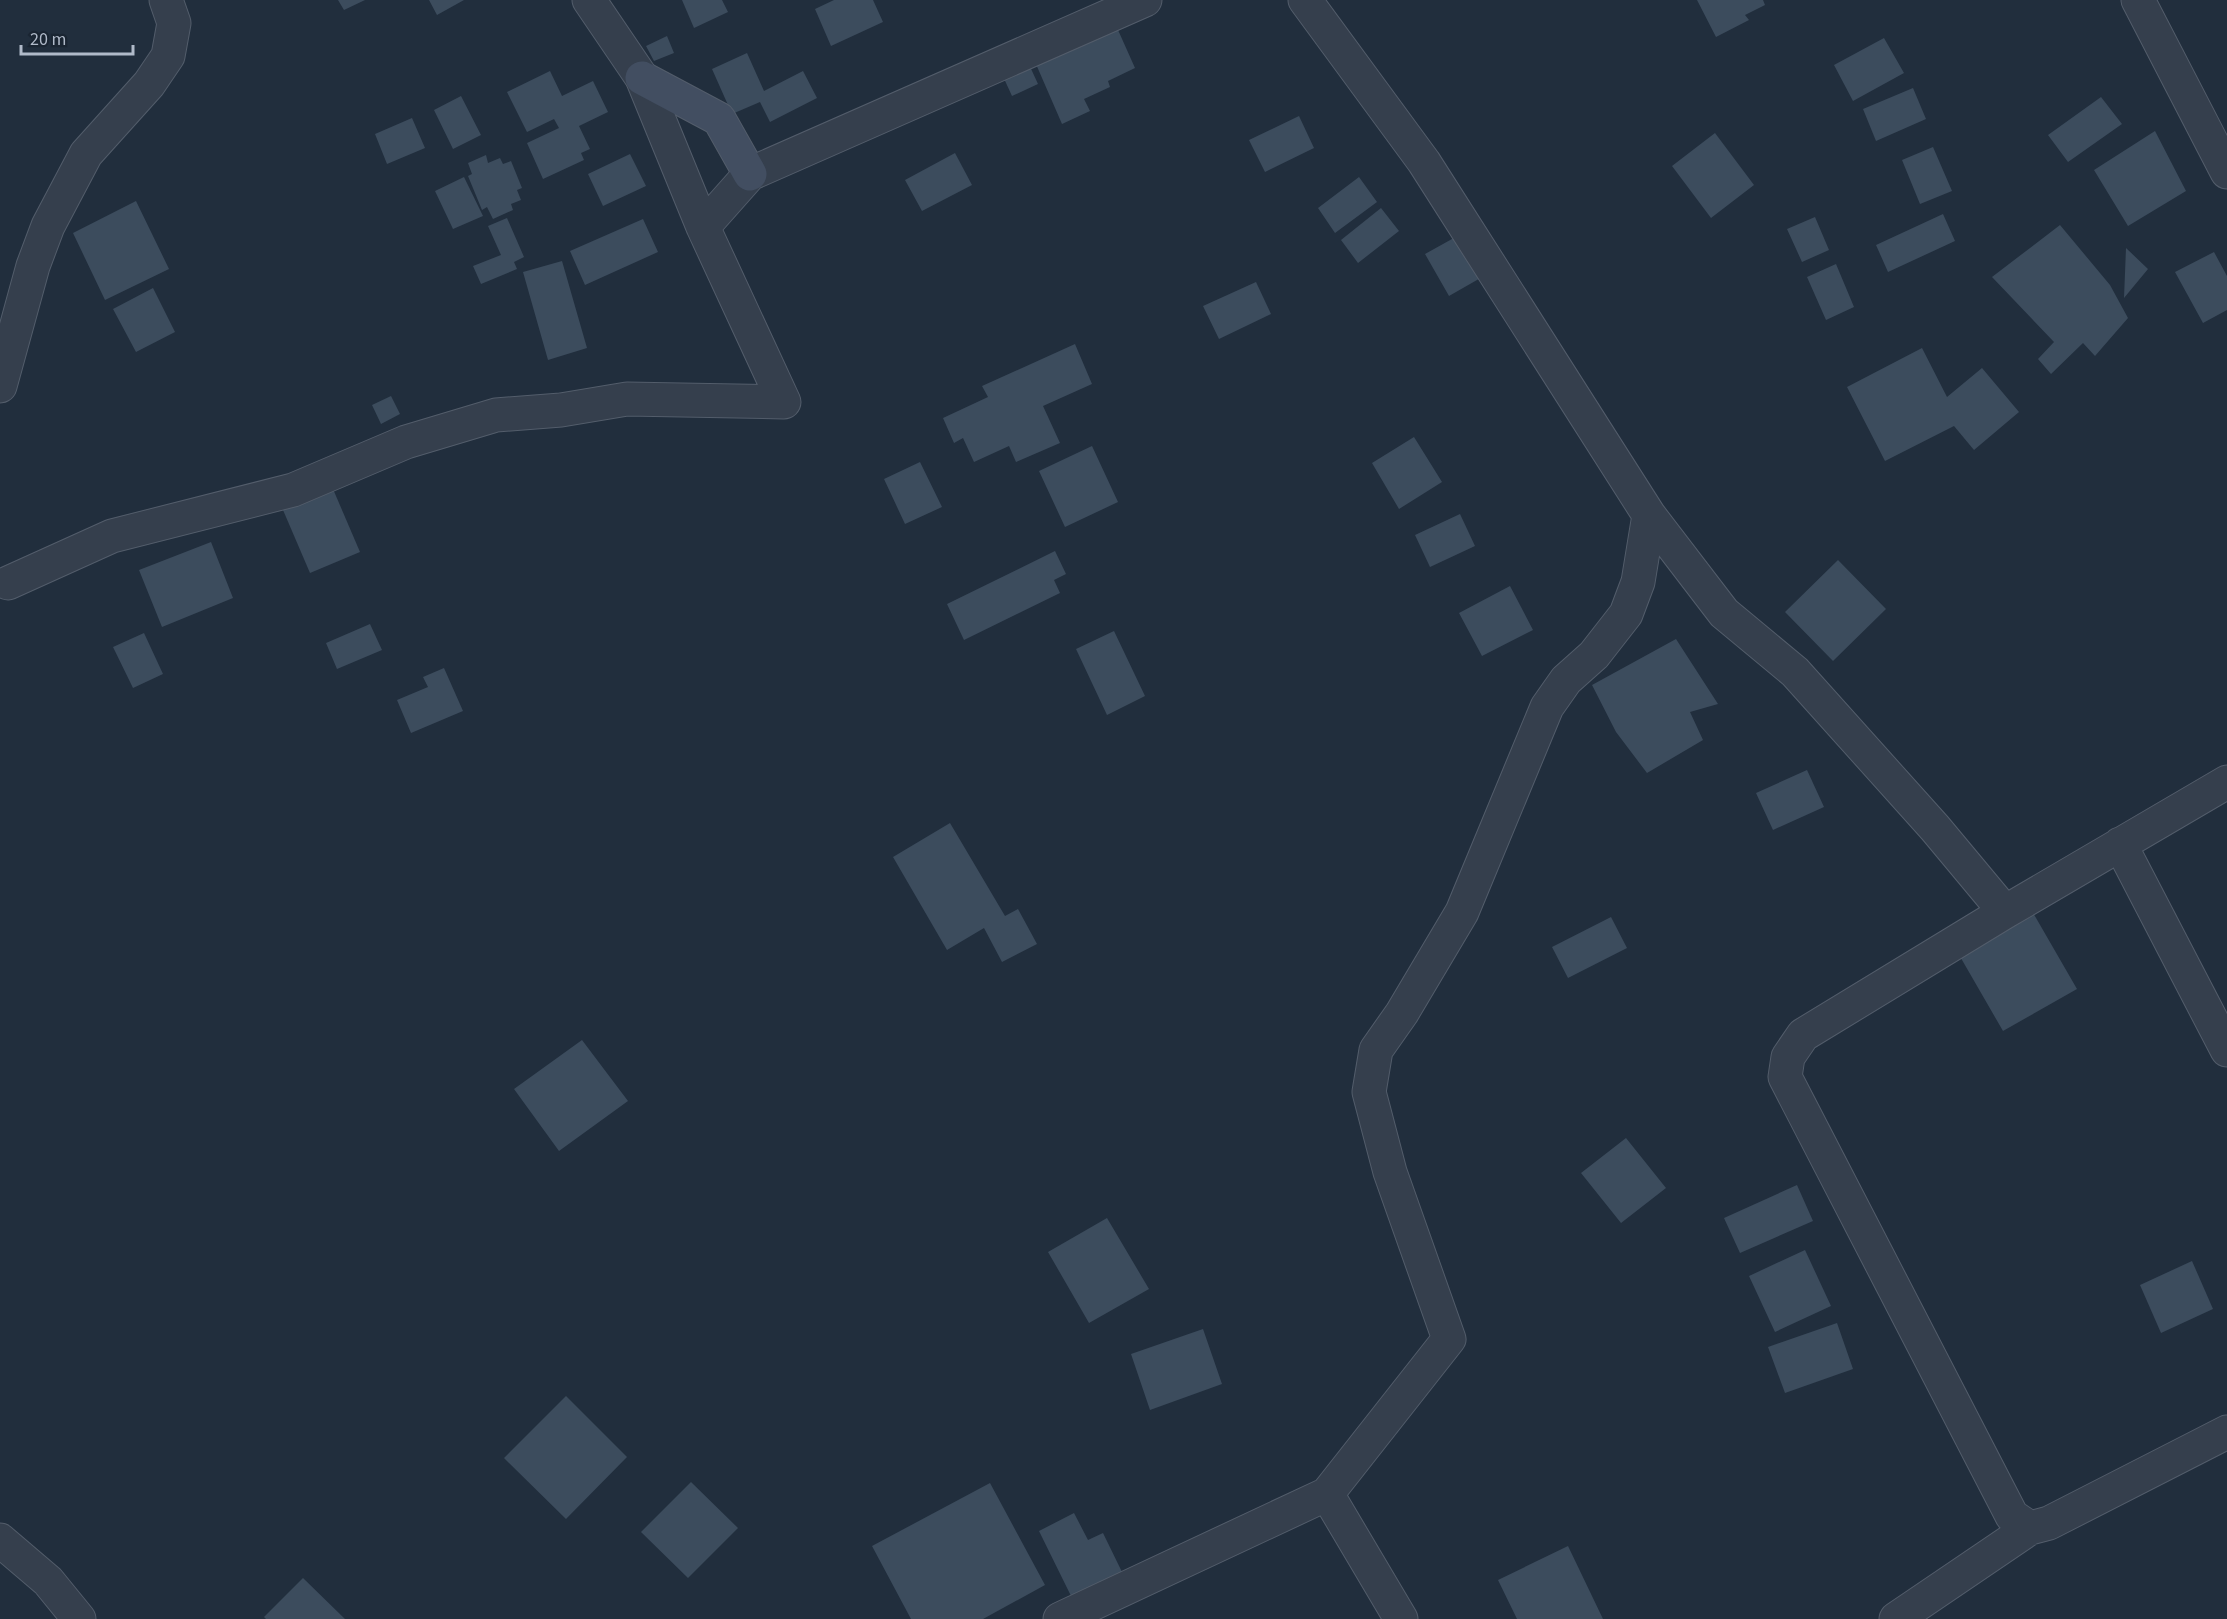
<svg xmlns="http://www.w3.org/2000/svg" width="2227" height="1619" font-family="'Source Sans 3',sans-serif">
	<rect width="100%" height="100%" fill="#212e3d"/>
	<!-- building -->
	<path fill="#3c4c5d" d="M338,0H365L344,10Z
		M429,0H464L437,15Z
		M682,0H722L728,12L694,28Z
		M834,0H873L883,22L831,46L815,9Z
		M1697,0H1763L1765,5L1745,15L1749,20L1716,37Z
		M1110,12L1135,68L1108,81L1110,87L1084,99L1090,111L1062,124L1029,48Z
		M667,36L674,53L654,61L646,46Z
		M1884,38L1904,73L1853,101L1834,65Z
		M1021,47L1038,84L1012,96L995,59Z
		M747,53L764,91L803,71L817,98L770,122L760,102L732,114L712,69Z
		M550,71L562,96L593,81L608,112L579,126L590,149L581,153L584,160L543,179L527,143L559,128L554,119L527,132L507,92Z
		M1913,88L1926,119L1876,141L1863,109Z
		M461,96L481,135L453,149L434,110Z
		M2101,97L2122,124L2068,162L2048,135Z
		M1299,116L1314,148L1265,172L1249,140Z
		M412,118L425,148L387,164L375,134Z
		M2155,131L2186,191L2128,226L2094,170Z
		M1715,133L1754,185L1711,218L1672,166Z
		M1933,147L1952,191L1920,204L1902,160Z
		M955,153L972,185L922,211L905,180Z
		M630,154L646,186L603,206L588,174Z
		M486,155L488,163L500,158L503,164L511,161L522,188L517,190L521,200L511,204L513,210L493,219L487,207L482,210L468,176L472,174L468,163Z
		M464,177L483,216L453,229L435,191Z
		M1359,177L1377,202L1335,233L1318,208Z
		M136,201L169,269L105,300L73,233Z
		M1381,208L1399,231L1358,263L1341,240Z
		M1943,214L1955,241L1888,272L1876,245Z
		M1815,217L1829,250L1802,262L1787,229Z
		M507,218L524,257L514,262L517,269L481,284L473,266L501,255L488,226Z
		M643,219L658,252L585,285L570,251Z
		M2060,225L2110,285L2128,318L2095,356L2083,343L2051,374L2038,359L2054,342L1992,277Z
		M1461,234L1484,276L1449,296L1425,254Z
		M2126,248L2148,269L2124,298Z
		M2214,252L2227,276V310L2203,323L2175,272Z
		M562,261L587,348L548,360L523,272Z
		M1836,264L1854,307L1826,320L1807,277Z
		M1256,282L1271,314L1219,339L1203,306Z
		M153,288L175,332L136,352L113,309Z
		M1075,344L1092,384L1043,406L1060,443L1016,462L1009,446L974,462L963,438L954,443L943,418L988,397L982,386Z
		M1922,348L1947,397L1982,368L2019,412L1974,450L1954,426L1885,461L1847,387Z
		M391,396L400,414L381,424L372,405Z
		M1414,437L1442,482L1399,509L1372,463Z
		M1092,446L1118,502L1065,527L1039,471Z
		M920,462L942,507L905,524L884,479Z
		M333,489L360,552L310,573L283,510Z
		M1460,514L1475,546L1430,567L1415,535Z
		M211,542L233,598L162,627L139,570Z
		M1055,551L1066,574L1054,580L1060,593L964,640L947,604Z
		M1838,560L1886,609L1833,661L1785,612Z
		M1510,586L1533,630L1482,656L1459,613Z
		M370,624L382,650L337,669L326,643Z
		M1114,631L1145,696L1107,715L1076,649Z
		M144,633L163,674L133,688L113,647Z
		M1676,639L1718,704L1690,712L1703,740L1647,773L1616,732L1592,685Z
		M444,668L463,711L411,733L397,700L428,687L423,677Z
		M1807,770L1824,807L1773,830L1756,793Z
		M950,823L1005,916L1018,909L1037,944L1002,962L984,928L947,950L893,857Z
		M2032,911L2077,989L2003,1031L1958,953Z
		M1611,917L1627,948L1568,978L1552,947Z
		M582,1040L628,1101L559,1151L514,1089Z
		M1626,1138L1666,1188L1621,1223L1581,1173Z
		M1797,1185L1813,1221L1740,1253L1724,1218Z
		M1107,1218L1149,1289L1089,1323L1048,1252Z
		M1805,1250L1831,1306L1775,1332L1749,1276Z
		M2192,1261L2213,1309L2161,1333L2140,1285Z
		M1837,1323L1853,1369L1785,1393L1768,1347Z
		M1203,1329L1222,1384L1150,1410L1131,1354Z
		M566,1396L627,1457L566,1519L504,1458Z
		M691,1482L738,1528L688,1578L641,1532Z
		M990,1483L1045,1585L983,1619H911L872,1546Z
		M1074,1513L1088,1540L1103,1533L1122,1572L1072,1598L1039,1531Z
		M1568,1546L1603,1619H1517L1498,1580Z
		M303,1578L345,1619H266L264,1617Z"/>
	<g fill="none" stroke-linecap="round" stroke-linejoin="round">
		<defs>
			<path id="minor" d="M589,0L642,78L703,227
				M1305,0L1424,162L1649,515L1724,613L1795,672L1935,828L2005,912
				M2138,0L2227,172
				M0,386L33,266L48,226L86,154L149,84L168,56L174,23L166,0
				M8,583L112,536L293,490L406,442L496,415L561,410L627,399L784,402L703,227L750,174L1145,0
				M2120,844L2227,1050
				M1327,1494L1401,1619
				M2030,1528L2012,1516L1785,1077L1788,1057L1803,1035L2005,912L2227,782
				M0,1540L48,1581L79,1619
				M1060,1619L1327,1494L1449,1339L1390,1172L1369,1092L1376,1050L1402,1013L1462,912L1547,707L1566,680L1594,655L1626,614L1638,582L1649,515
				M1896,1619L2030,1528L2049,1523L2227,1432"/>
			<path id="secondary" d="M642,78L719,119L750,174"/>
		</defs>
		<!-- minor casing -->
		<use href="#minor" stroke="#535d6b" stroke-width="35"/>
		<!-- secondary casing -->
		<use href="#secondary" stroke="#535d6b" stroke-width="35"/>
		<!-- minor -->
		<use href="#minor" stroke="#353f4d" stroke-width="33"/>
		<!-- secondary -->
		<use href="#secondary" stroke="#424e61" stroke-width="33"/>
	</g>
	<!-- scale -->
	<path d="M21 45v9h112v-9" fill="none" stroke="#b0bac9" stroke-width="3"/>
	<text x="30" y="45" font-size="18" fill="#b0bac9" stroke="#1a2532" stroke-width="4.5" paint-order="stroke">20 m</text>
</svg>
